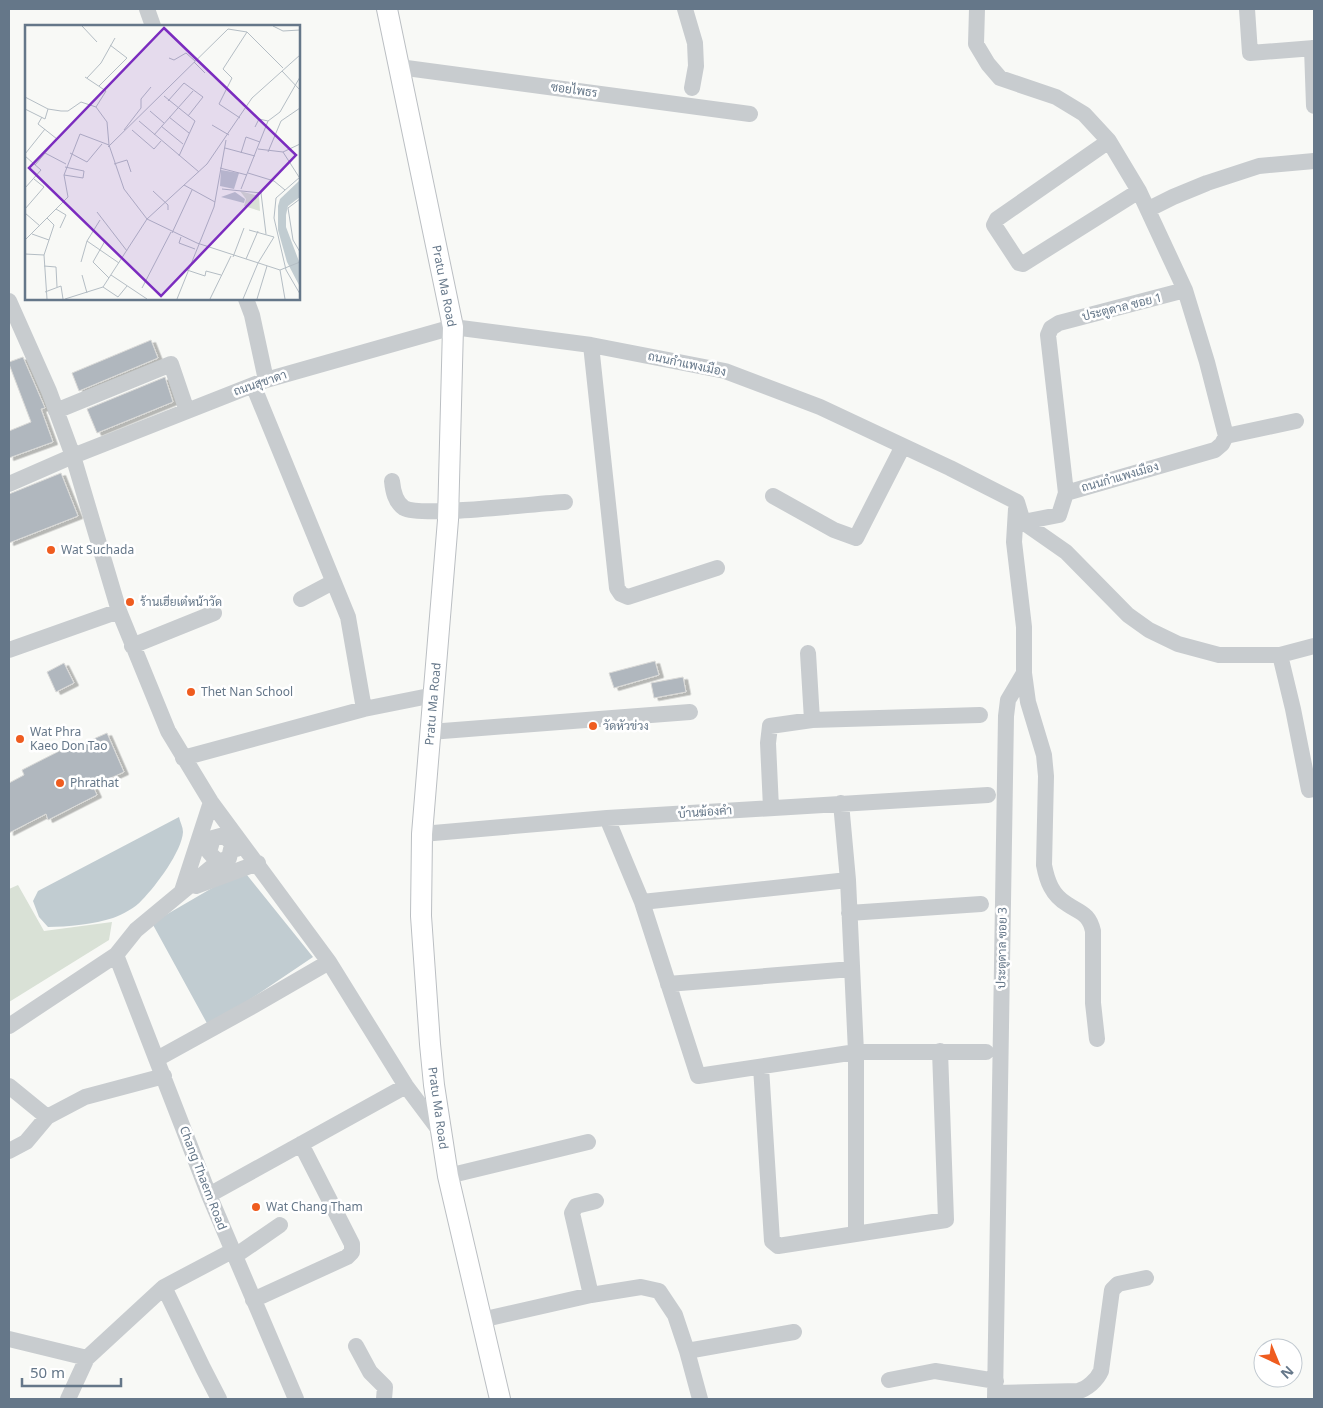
<svg xmlns="http://www.w3.org/2000/svg" width="1323" height="1408" font-family="'Noto Sans',Sarabun,sans-serif">
	<defs>
		<filter id="shadow"><feDropShadow dx="4.5" dy="2.5" stdDeviation="0" flood-color="#0004"/></filter>
	</defs>
	<rect width="100%" height="100%" fill="#f8f9f6"/>
	<!-- green -->
	<path fill="#d9e1d6" d="M18,885L44,931L112,922L109,940L9,1002V889Z"/>
	<!-- water -->
	<path fill="#c1ccd1" d="M179,817C180,822 183,827 183,832C182,851 156,886 142,900C135,908 123,914 113,918C95,924 67,927 48,927L39,917L33,901L38,891Z
		M243,870L313,957L209,1027L152,923Z"/>
	<!-- building -->
	<path fill="#b0b7be" stroke="#dadad8" filter="url(#shadow)" d="M151,340L158,358L79,391L72,373Z
		M23,357L45,408L41,409L53,442L9,458V431L31,422L9,364V362Z
		M165,377L173,402L97,433L87,409Z
		M61,473L78,516L9,543V494Z
		M655,661L659,675L614,688L609,673Z
		M64,663L74,683L56,692L47,672Z
		M683,677L686,692L654,698L651,683Z
		M107,733L124,772L93,786L97,795L48,820L46,814L9,833V783L24,775L22,770L71,745L73,748Z"/>
	<g fill="none" stroke-linecap="round" stroke-linejoin="round">
		<defs>
			<path id="major" d="M387,9L453,327L448,520L422,834L421,916L430,1044L434,1085L448,1176L500,1399"/>
		</defs>
		<!-- major casing -->
		<use href="#major" stroke="#bbbfc3" stroke-width="22"/>
		<!-- minor -->
		<path stroke="#c8cccf" stroke-width="16" d="M147,9L153,26
			M685,9L695,43L696,66L692,88
			M977,9L976,44L988,64L1000,78L1056,97L1084,114L1109,141L1139,191L1185,290L1207,362L1226,436L1222,444L1215,450L1066,493L1059,515L1023,522
			M1247,9L1250,53L1314,48
			M1312,48L1314,106
			M399,67L750,114
			M1109,141L997,219L994,225L1019,263L1023,264L1139,191
			M1149,209L1173,197L1207,183L1259,166L1314,161
			M246,299L252,315L266,380
			M9,301L49,391L73,456L119,611L168,731L211,802L329,962L406,1086L442,1134
			M591,345L617,588L621,594L628,597L717,568
			M253,385L348,617L364,709
			M56,411L171,364L187,411
			M1226,436L1296,421
			M392,481C393,491 395,502 404,508C422,518 537,503 565,502
			M9,484L73,456L266,380L453,327L591,345L725,371L820,407L950,468L1017,502L1023,522
			M1066,493L1048,335L1051,328L1059,323L1185,290
			M773,496L834,530L856,538L903,446
			M1023,522L1066,552L1128,615L1149,630L1178,644L1219,655H1280L1314,646
			M301,599L333,582
			M132,646L214,613
			M9,650L119,611
			M808,653L812,720
			M1280,655L1293,709L1309,790L1314,789
			M1024,673L1028,702L1044,755L1046,776L1044,865C1047,881 1052,895 1067,904C1080,913 1089,913 1093,931V1003L1097,1039
			M430,732L690,712
			M183,758L364,709L434,695
			M841,803L848,880L856,1052V1227
			M771,808L768,743L770,726L812,720L980,715
			M607,818L642,902L698,1076L856,1052H986
			M422,834L607,818L988,795
			M232,845L229,858L218,862L209,852L213,838L224,835L237,849
			M196,886L258,863
			M182,891L211,802
			M642,902L848,880
			M849,913L981,904
			M116,955L209,1195L296,1399
			M668,984L852,969
			M9,1026L116,955L136,930L218,862
			M157,1059L253,1006L329,962
			M761,1067L772,1241L778,1246L946,1220L940,1051
			M9,1086L47,1117
			M9,1151L26,1142L47,1117L85,1097L164,1076
			M448,1176L588,1142
			M209,1195L406,1086
			M235,1256L280,1225
			M164,1287L203,1368L219,1399
			M591,1295L572,1213L576,1206L596,1201
			M253,1300L347,1257L352,1252V1244L301,1144
			M481,1320L591,1295L641,1287L659,1291L675,1315L687,1351L700,1399
			M9,1339L87,1358
			M356,1346L370,1372L385,1387L384,1399
			M687,1351L794,1332
			M889,1380L935,1371L996,1381
			M996,1393L1078,1391C1087,1389 1097,1380 1101,1371L1112,1290L1118,1284L1146,1278
			M68,1399L87,1358L164,1287L232,1251
			M995,1399L1006,716L1008,700L1024,673V627L1014,542L1016,509"/>
		<!-- major -->
		<use href="#major" stroke="#fff" stroke-width="20"/>
	</g>
	<!-- markers -->
	<g fill="#ef5c1f" stroke="#fff" stroke-width="2">
		<circle cx="51" cy="550" r="5"/>
		<circle cx="130" cy="602" r="5"/>
		<circle cx="191" cy="692" r="5"/>
		<circle cx="593" cy="726" r="5"/>
		<circle cx="20" cy="739" r="5"/>
		<circle cx="60" cy="783" r="5"/>
		<circle cx="256" cy="1207" r="5"/>
	</g>
	<g text-anchor="middle" stroke-width="5" stroke-linejoin="round" paint-order="stroke">
		<!-- street labels -->
		<g font-size="12" fill="#657789" stroke="#fff">
			<text transform="translate(574 90) rotate(8)" y="4">ซอยไพธร</text>
			<text transform="translate(444 286) rotate(79)" y="4">Pratu Ma Road</text>
			<text transform="translate(1122 307) rotate(-14)" y="4">ประตูดาล ซอย 1</text>
			<text transform="translate(687 364) rotate(12)" y="4">ถนนกำแพงเมือง</text>
			<text transform="translate(260 383) rotate(-19)" y="4">ถนนสุชาดา</text>
			<text transform="translate(1120 477) rotate(-16)" y="4">ถนนกำแพงเมือง</text>
			<text transform="translate(433 704) rotate(-85)" y="4">Pratu Ma Road</text>
			<text transform="translate(705 812) rotate(-4)" y="4">บ้านฆ้องคำ</text>
			<text transform="translate(1002 948) rotate(-89)" y="4">ประตูดาล ซอย 3</text>
			<text transform="translate(438 1108) rotate(82)" y="4">Pratu Ma Road</text>
			<text transform="translate(203 1178) rotate(69)" y="4">Chang Thaem Road</text>
		</g>
		<!-- poi labels -->
		<g font-size="12" fill="#657789" stroke="#fff" text-anchor="start">
			<text x="61" y="554">Wat Suchada</text>
			<text x="140" y="606">ร้านเฮียเต๋หน้าวัด</text>
			<text x="201" y="696">Thet Nan School</text>
			<text x="603" y="730">วัดหัวข่วง</text>
			<text x="30" y="736">Wat Phra<tspan x="30" dy="14">Kaeo Don Tao</tspan></text>
			<text x="70" y="787">Phrathat</text>
			<text x="266" y="1211">Wat Chang Tham</text>
		</g>
	</g>
	<!-- overview -->
	<g transform="translate(25 25)">
		<rect width="275" height="275" fill="#f8f9f6"/>
		<path d="M215,166L234,171L235,186L219,181L221,174Z" fill="#d9e1d6"/>
		<path d="M196,145L214,148L209,164L195,161ZM275,155V172L263,181L261,190V202L275,239V262L262,237L253,205V181L255,174ZM210,167L220,174L219,178L196,172Z" fill="#c1ccd1"/>
		<path fill="none" stroke="#b4bdc4" stroke-width="1" d="M57,1L72,17M248,1L258,6L275,5M144,33L149,35L161,28L170,36M169,37L180,48M257,46L275,65M60,52L81,66L71,82M62,53L76,38L90,13M74,61L102,33L85,20M139,71L170,96L154,131M0,72L23,84L36,86H43L56,77L71,82L82,97L84,120M143,76L159,58L178,72L163,91M0,84L20,94L23,84M125,86L139,98M144,92L164,108M215,93L194,79L207,53L198,44L222,7M114,96L174,147M187,100L204,110M136,101L158,119M230,102L234,94L243,96M99,105L116,83V74L126,62M107,105L129,124L136,116M129,110L168,66M84,120L99,164L122,194L172,218L255,245L275,237M83,122L203,4L222,7L258,43M200,123L230,131M233,124L258,127L275,119M243,127L256,96L275,83M258,127L274,152M20,128L41,139M45,128L62,137L77,119M216,128L221,112L235,117M0,129L20,104M0,131L16,145L0,163M89,139L102,135L106,147M10,140L32,114L13,99L17,92M195,143L222,150M223,148L249,156L260,165M39,150L58,153L59,146L40,142M275,152L251,173L249,193L261,245L275,269M159,160L190,177M197,164L236,168L241,209M216,164L243,96L255,87L275,52M128,166L143,180V185M275,174L263,183L268,215L275,227M0,184L19,162L9,154M31,184L41,190L35,203M72,187L102,226M0,188L15,201M147,208L167,165M7,209L24,215M156,212L154,218L170,224M0,215L43,172L39,150L55,109L84,120M62,216L94,238M80,216L68,237L84,253M0,229L19,230M208,232L219,203M221,234L233,206M56,237L62,216L75,195M19,241L31,242L32,262M162,245L180,251L181,246L196,250M255,245L260,274M57,250L62,268M86,250L122,274M78,262L93,272L102,261M117,263L146,207M20,267L36,261L38,274M22,274L19,230L29,200L22,193M40,274L78,262L122,194L182,139L227,73L275,30M152,274L189,182L201,115M185,274L206,231M218,274L233,238L249,212L224,205M232,274L242,241"/>
		<path fill="#7b2cbf" fill-opacity="0.15" stroke="#7b2cbf" stroke-width="2.5" d="M139,3L271,130L136,271L4,143Z"/>
		<rect width="275" height="275" fill="none" stroke="#657789" stroke-width="2.5"/>
	</g>
	<!-- border -->
	<rect width="1323" height="1408" fill="none" stroke="#657789" stroke-width="20"/>
	<!-- north arrow -->
	<g transform="translate(1278 1363) rotate(136)"><circle r="24" fill="#ffffff" stroke="#c1c9d0"/>
	<path d="M0-4L9 19L0 12L-9 19Z" fill="#ef5c1f"/>
	<text y="-8" font-size="14" font-weight="bold" text-anchor="middle" fill="#657789">N</text>
	</g>
	<!-- scale -->
	<path d="M22 1378v8h99v-8" fill="none" stroke="#657789" stroke-width="2.5"/>
	<text x="30" y="1378" font-size="15" fill="#657789" stroke="#ffffff" stroke-width="4" paint-order="stroke">50 m</text>
</svg>
